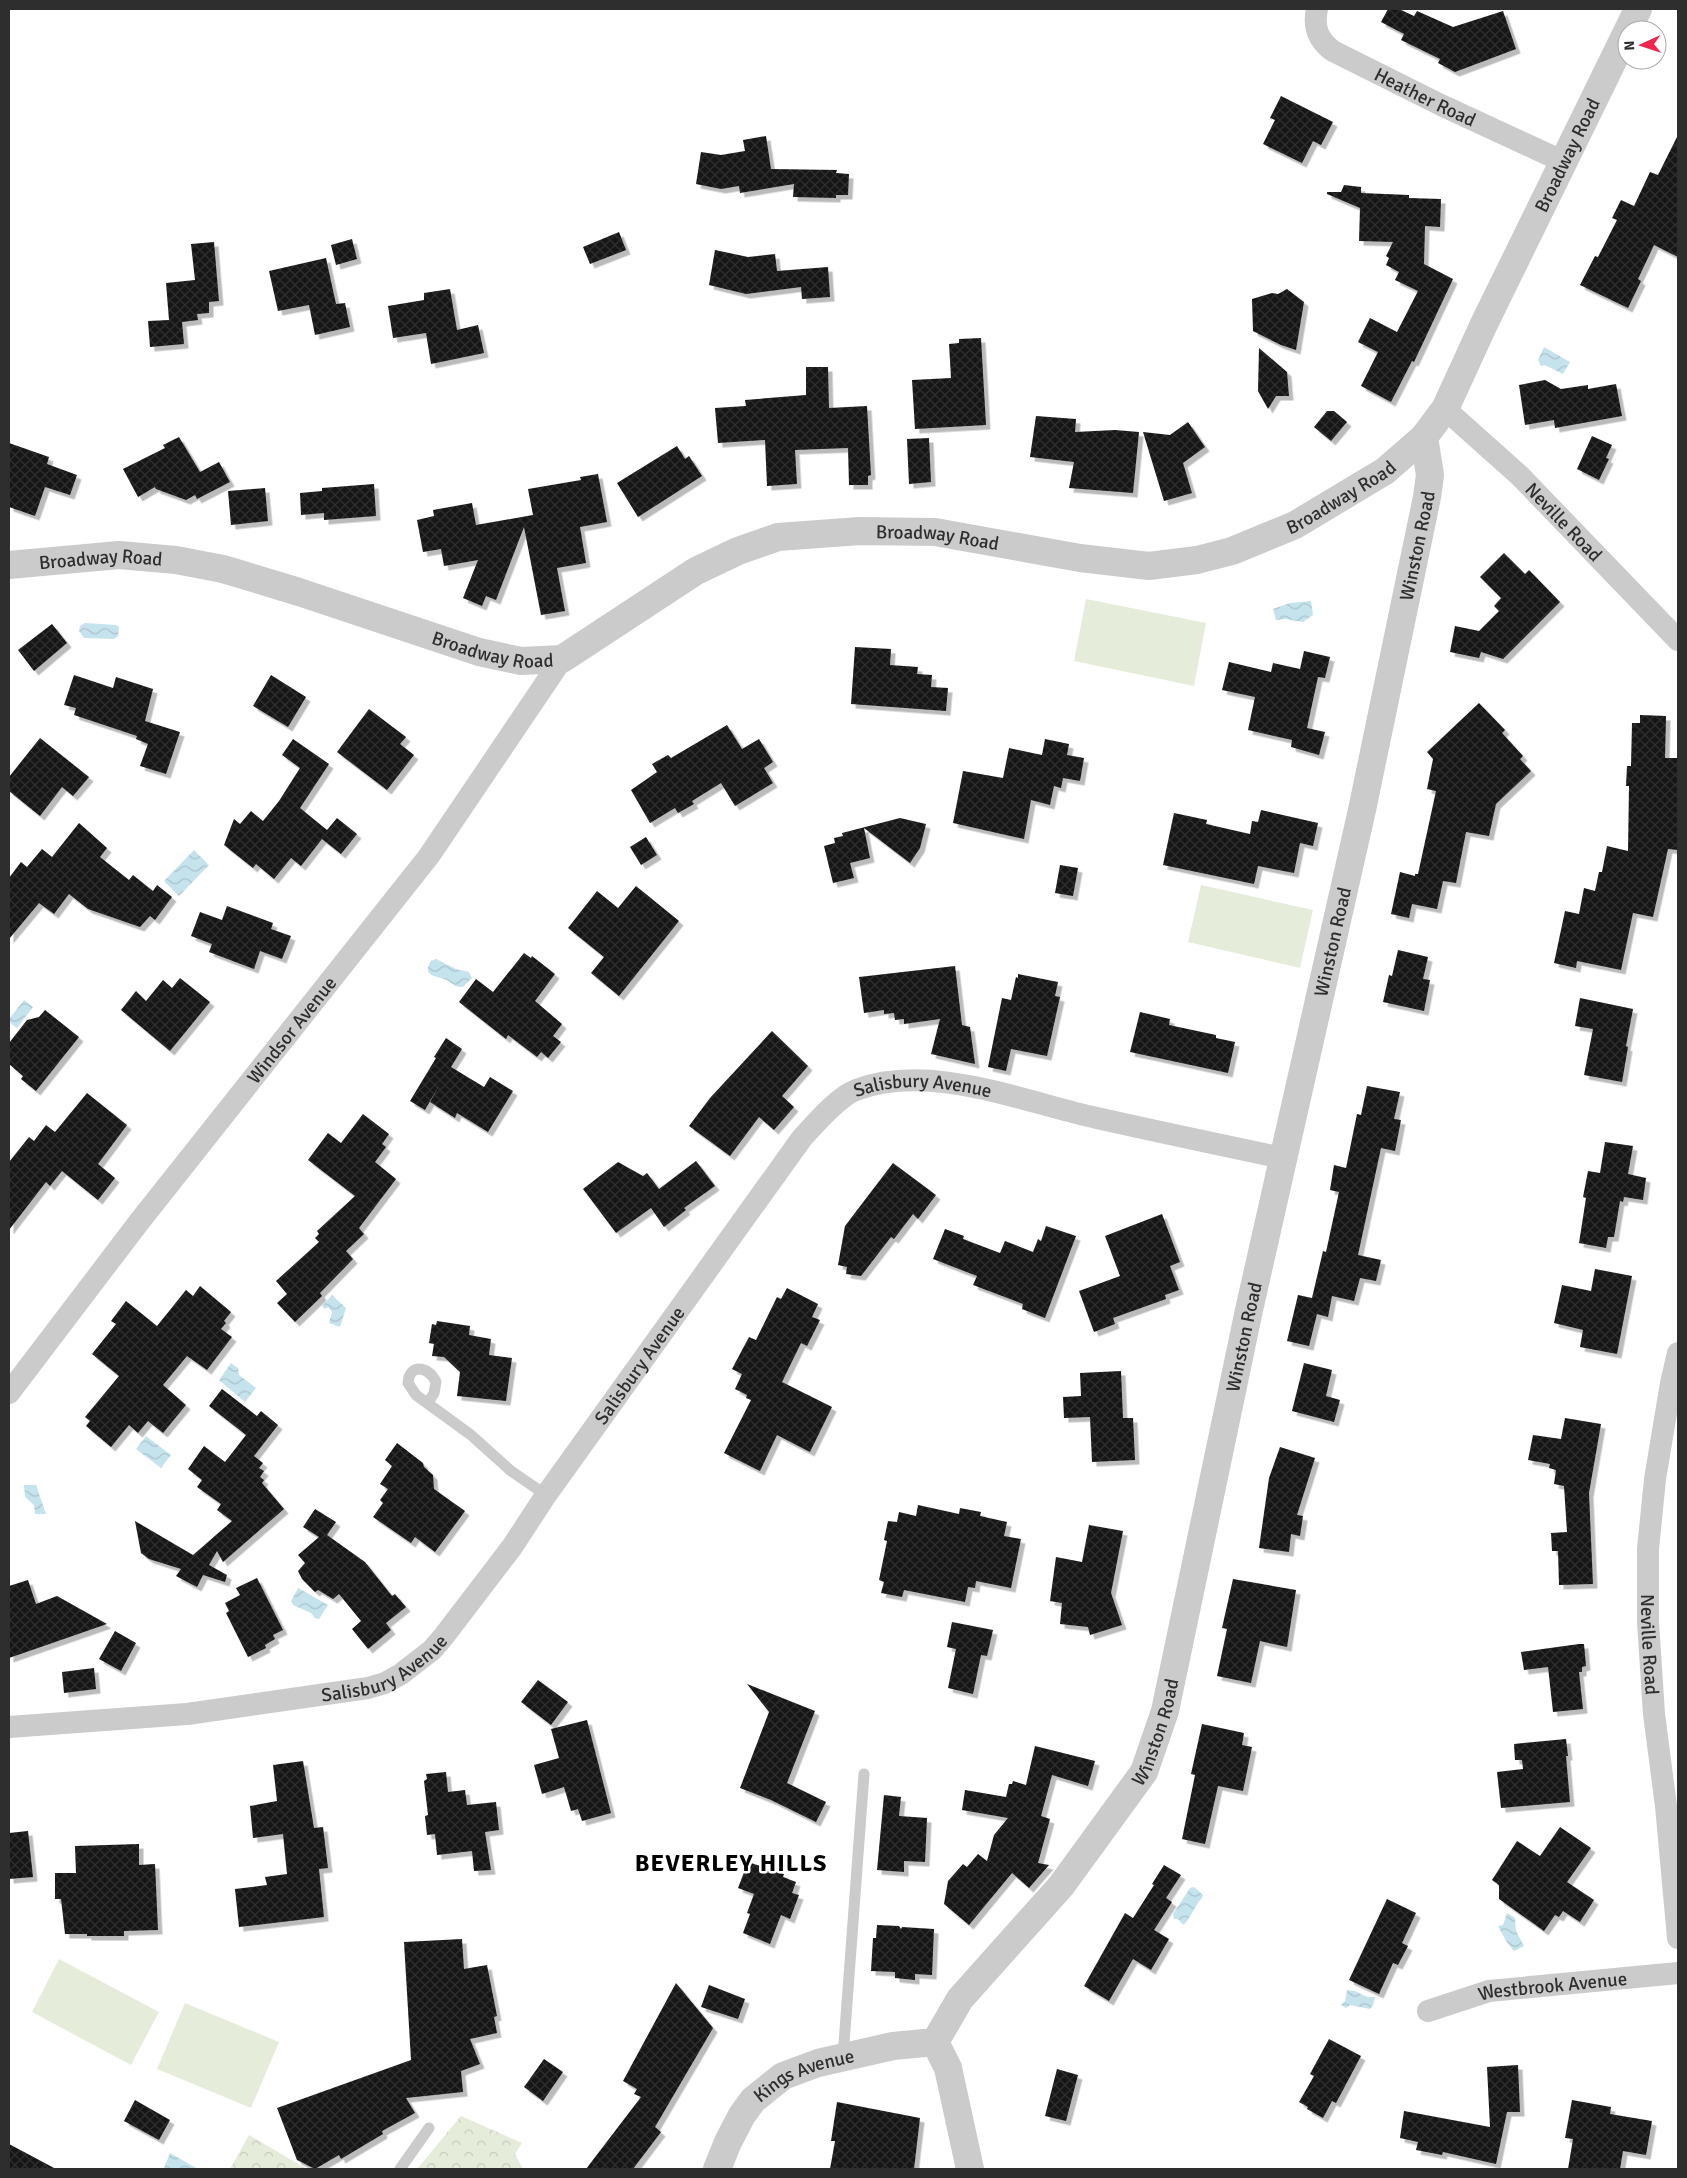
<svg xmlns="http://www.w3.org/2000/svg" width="1687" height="2178" font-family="Signika,sans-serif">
	<defs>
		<pattern id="forest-crowns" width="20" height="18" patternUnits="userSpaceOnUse" patternTransform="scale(1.25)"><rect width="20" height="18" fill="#e6ecda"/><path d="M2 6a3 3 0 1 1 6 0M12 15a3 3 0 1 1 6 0" fill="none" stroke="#c6cbbb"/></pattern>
		<pattern id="water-waves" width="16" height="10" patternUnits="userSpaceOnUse" patternTransform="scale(1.25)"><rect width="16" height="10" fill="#c5e3ed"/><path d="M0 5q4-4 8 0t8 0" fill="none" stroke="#aac3cc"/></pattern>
		<pattern id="building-cross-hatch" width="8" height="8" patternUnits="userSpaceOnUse" patternTransform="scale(1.25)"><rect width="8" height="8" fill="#151515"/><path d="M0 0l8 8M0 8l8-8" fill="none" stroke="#2f2f2f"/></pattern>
		<filter id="shadow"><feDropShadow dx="4.5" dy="4.5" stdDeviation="0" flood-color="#0004"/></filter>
	</defs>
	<rect width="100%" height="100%" fill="#fff"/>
	<!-- grass -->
	<path fill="#e6ecda" d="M1086,599L1206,623L1194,686L1074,661Z
		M1201,885L1313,910L1300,968L1188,942Z
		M59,1959L159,2012L131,2065L32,2012Z
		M185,2003L279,2042L251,2108L157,2069Z"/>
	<!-- forest -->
	<path fill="url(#forest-crowns)" d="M461,2116L522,2143L515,2154L523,2169H417Z
		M249,2135L307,2169H230Z"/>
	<!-- water -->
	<path fill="url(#water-waves)" d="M1544,347L1570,362L1563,374L1545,365L1541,366L1538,360Z
		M1311,601L1313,615L1303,622L1285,619L1276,620L1273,609L1290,603Z
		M85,623L116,625L119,627L118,636L114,639L84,638L79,631L80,626Z
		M194,850L209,865L179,896L164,881Z
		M436,959L456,969L469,972L472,978L463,987C453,988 452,981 444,979C434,976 422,975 431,961Z
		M24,1000L33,1007L17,1028L9,1022V1019Z
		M332,1295L346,1308L340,1327L329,1323L332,1312L328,1307L325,1309L322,1306Z
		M231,1363L238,1368L239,1375L256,1388L245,1402L219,1380Z
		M146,1436L171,1455L161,1468L136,1449Z
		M24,1485H36L46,1514H35L34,1505L25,1497Z
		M298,1588L328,1605L319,1619L315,1618L311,1613L293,1605L291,1601Z
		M1194,1887L1203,1895L1202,1898C1195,1905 1190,1920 1183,1925L1178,1919H1174L1173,1914L1190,1888Z
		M1507,1913L1515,1918L1516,1931L1524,1946L1514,1951L1506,1941L1498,1926L1503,1925Z
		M1347,1990L1355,1991L1367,1997H1375L1373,2005L1370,2009L1350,2005L1346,2008L1341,2005L1345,2001Z
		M170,2153L198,2169H166L164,2168Z"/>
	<!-- building -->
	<path fill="url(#building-cross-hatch)" filter="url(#shadow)" d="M1388,9H1399L1414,16L1417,11L1453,27L1503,11L1516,49L1455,72L1438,63L1440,59L1401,40L1404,34L1381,22Z
		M1281,96L1333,122L1321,145L1313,141L1302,163L1263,144L1275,120L1270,118Z
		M1678,135V257L1654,245L1638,279L1641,281L1628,308L1580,285L1595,256L1598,257L1617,220L1612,218L1621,200L1634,206L1650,172L1658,175Z
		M766,136L771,169L837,170L836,173L849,174L848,195H836V198L793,197L794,184L740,193L739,186L721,189L696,184L701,152L721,155L745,151L743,140Z
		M1344,185L1361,187V193L1409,195V198L1441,199L1440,227L1425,226L1424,264L1453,279L1414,362L1412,361L1391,402L1361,386L1378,352L1358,342L1370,318L1397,332L1418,291L1395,280L1399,272L1386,265L1389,258L1386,256L1393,242L1359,241L1360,208L1327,194V192H1341Z
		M619,232L626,250L590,264L583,247Z
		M352,239L357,259L336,265L331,245Z
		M214,242L219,301L209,302V313L197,314L198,320L182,322L184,344L150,347L148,321L169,320L166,283L195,280L191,244Z
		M715,250L748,257L775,254L777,271L828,267L830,297L802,299L801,287L746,294L709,285Z
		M326,258L336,304L345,303L350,327L315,335L309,305L278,311L269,271Z
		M450,289L457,330L478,325L484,353L431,364L426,333L393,338L388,306L424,300V293Z
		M1287,289L1304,302L1296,350L1281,345L1253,331L1252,299L1272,293L1278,294Z
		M981,338L986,425L915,429L912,380L951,378L949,344L959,343V339Z
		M1259,348L1287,372L1289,396H1276L1268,409L1258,391Z
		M806,367H828L829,408L867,406L871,475L868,476V485H849L848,448L795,450L797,484L767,486L765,440L718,443L715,408L746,406L745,400L806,395Z
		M1545,380L1561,389L1588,385V389L1616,384L1622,416L1555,428L1554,420L1525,425L1519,385Z
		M1327,411H1334L1347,422L1331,441L1314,427Z
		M1036,416L1076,419L1075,432L1115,430L1139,432L1133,493L1069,488L1074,462L1030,457Z
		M1188,422L1205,447L1183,463L1192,493L1164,501L1143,432L1170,435Z
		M1592,436L1612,445L1606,458L1609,459L1599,480L1577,469Z
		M179,437L200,472L219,462L230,482L197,499L195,495L186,500L156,489L155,487L138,497L123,469L165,448L163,445Z
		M929,438L931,482L909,484L907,439Z
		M9,443L49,457L47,464L77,475L70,495L45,487L35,516L9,507Z
		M677,446L685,459L689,456L702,476L638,517L617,483Z
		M598,474L607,522L580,527L586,563L557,568L565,611L541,615L524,527L496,600L486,596L482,606L463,598L478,560L444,566L441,549L423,552L417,520L434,516L433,510L472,503L476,525L533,515L528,489L581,480L580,477Z
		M374,484L376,516L324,520V513L301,515L300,493L322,491V488Z
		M265,488L268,521L231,525L228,491Z
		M1504,553L1525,574L1529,570L1560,602L1503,659L1481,652L1479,658L1450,652L1455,626L1479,631L1499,611L1494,606L1501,598L1480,577Z
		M52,624L67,643L34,671L18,650Z
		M855,647L891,649L890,665L918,667L917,674L932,675L931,687L948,688L946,711L851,704Z
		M1304,651L1330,657L1325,678L1318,677L1307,728L1325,732L1319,755L1291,747L1292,740L1248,730L1255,697L1222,690L1229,662L1271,672L1273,663L1300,669Z
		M74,675L113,688L116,677L153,689L145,721L180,732L166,774L140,766L148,744L136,739L137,736L74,715L76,708L64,705Z
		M271,675L306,697L288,727L253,706Z
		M1479,703L1505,730L1502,733L1523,756L1520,759L1531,771L1496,804L1489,836L1466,832L1456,883L1443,881L1437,909L1412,904L1409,918L1391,914L1400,872L1415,876V874H1418L1436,791L1427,789L1433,759L1427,752Z
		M369,709L406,737L400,744L414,755L387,790L337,752Z
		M1640,715L1666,716L1665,758H1678V850L1668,849L1653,917L1633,913L1621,970L1577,961L1576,968L1554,963L1565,911L1579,914L1584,888L1595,891L1599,872H1602L1607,846L1628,851L1629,786H1626L1627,766H1631L1632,723H1640Z
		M727,725L742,749L759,739L773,762L764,768L773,783L735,806L721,783L692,801L694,804L678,813L675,808L650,823L631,790L657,772L652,764L668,755L671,758Z
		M40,738L89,777L73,796L62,787L40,816L9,791V777Z
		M293,739L329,764L300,808L327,830L337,818L357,834L341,854L322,839L301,866L291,858L274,879L256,864L253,868L224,845L234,819L240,824L251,811L263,821L279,801L300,768L282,755Z
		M1045,739L1069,744L1067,755L1084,758L1080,781L1063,778L1061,788L1054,786L1050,805L1031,800L1024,839L953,823L963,771L1003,778L1009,748L1042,755Z
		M1261,810L1318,823L1313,846L1300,843L1294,873L1258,866L1254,884L1163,865L1174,813L1207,820L1206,824L1250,834L1252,821L1258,822Z
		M900,818L926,824L920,848L910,863L864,828L870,858L850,863L854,878L833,883L824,846L835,843L834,838L843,836L842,833Z
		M79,823L107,848L100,857L129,880L133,875L153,891L157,885L172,897L155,920L150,916L140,927L88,909L69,894L54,914L39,903L9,939V878L21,862L27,867L42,849L52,857Z
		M646,837L657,855L641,865L630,847Z
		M1060,865L1078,868L1073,896L1055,893Z
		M636,886L679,921L619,996L591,973L604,957L568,928L597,891L618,908Z
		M227,906L273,923L271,929L291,936L282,959L260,951L254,969L209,952L212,944L191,936L200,912L222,920Z
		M1398,950L1428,957L1423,979L1430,980L1424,1011L1383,1002L1389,975L1392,976Z
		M524,953L531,958L532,956L555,974L535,1001L562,1024L553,1036L561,1042L548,1058L541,1052L537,1057L508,1035L506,1039L459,1002L476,979L493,992Z
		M955,966L962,1025L970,1027L975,1064L931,1054L940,1019L904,1024V1019L895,1020L894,1013L884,1014V1010L864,1013L859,977Z
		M1018,974L1058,982L1055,996L1060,997L1047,1056L1011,1049L1006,1071L988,1067L1002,998L1011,1000L1016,977L1018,978Z
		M180,978L210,1002L170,1051L121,1010L136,991L146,1001L163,980L172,988Z
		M1580,998L1633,1009L1626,1046L1628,1047L1622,1082L1584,1075L1593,1029L1575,1026Z
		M45,1010L79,1037L36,1091L21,1079L23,1076L9,1064V1043L27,1020L39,1017Z
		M1140,1012L1170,1019L1169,1025L1216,1035V1038L1235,1042L1228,1073L1130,1052Z
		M772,1031L808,1066L782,1096L794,1107L774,1130L759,1117L730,1156L689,1126L710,1098Z
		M446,1038L462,1049L451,1067L484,1087L490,1077L513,1091L488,1132L457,1113L455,1118L430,1102L441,1082L425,1110L410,1101L436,1058L434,1057Z
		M1367,1086L1400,1092L1394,1119L1401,1120L1395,1151L1381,1148L1358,1255L1381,1260L1376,1281L1360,1278L1354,1301L1332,1296L1328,1317L1317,1314L1309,1346L1287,1341L1298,1295L1312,1298L1323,1251L1326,1252L1339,1192L1330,1190L1334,1165L1346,1168L1357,1114L1361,1115Z
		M87,1093L127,1125L98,1164L115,1178L98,1200L62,1171L50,1186L46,1182L9,1230V1162L29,1137L34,1141L46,1125L55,1132Z
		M363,1114L389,1134L382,1144L386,1147L375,1162L396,1179L359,1228L364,1234L346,1251L353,1259L320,1293L322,1296L295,1322L277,1303L287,1294L276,1281L319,1242L315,1238L319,1234L317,1231L355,1196L308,1160L328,1133L341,1143Z
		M1605,1142L1633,1146L1628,1174L1646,1178L1643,1200L1624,1197L1623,1202L1620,1201L1614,1237H1608L1606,1248L1579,1243L1586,1198L1583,1197L1588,1171L1600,1173Z
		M696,1161L715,1186L684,1208L686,1210L664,1227L651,1208L616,1233L583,1189L618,1162L643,1176L647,1173L659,1189Z
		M893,1163L936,1195L918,1219L913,1214L894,1239L891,1237L861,1276L846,1274L847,1267L838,1265L845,1226Z
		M1162,1214L1180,1262L1170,1266L1179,1290L1165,1295L1166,1299L1113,1318L1115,1324L1094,1332L1079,1291L1120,1276L1105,1236Z
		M1046,1226L1076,1236L1045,1318L1022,1309L1023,1304L973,1285L977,1276L933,1259L945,1229L964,1236L963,1239L1000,1253L1005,1241L1033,1252L1038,1239L1041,1241Z
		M1595,1269L1632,1276L1617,1354L1580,1347L1583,1330L1554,1323L1562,1285L1591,1291Z
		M200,1286L231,1312L224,1321L226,1323L221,1329L232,1337L207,1370L187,1356L163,1385L186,1405L163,1433L148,1421L138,1433L129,1425L111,1447L86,1426L90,1421L85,1417L119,1376L92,1354L116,1324L111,1321L126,1301L157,1326L186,1290L193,1296Z
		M787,1288L818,1304L812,1317L820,1320L807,1346L801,1343L782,1382L832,1407L810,1452L777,1435L760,1471L724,1453L751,1400L746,1398L747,1395L735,1389L742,1374L732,1369L749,1337L756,1340L777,1297L781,1299Z
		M437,1321L470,1326L469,1335L491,1339L489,1355L512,1358L506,1401L457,1396L460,1372L444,1357L432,1356L434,1344L429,1343L432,1324L436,1325Z
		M1304,1363L1332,1370L1326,1396L1340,1400L1334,1422L1292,1411Z
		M1121,1371L1123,1418H1133L1135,1460L1092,1462L1090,1417L1064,1418L1063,1397L1081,1396L1080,1373Z
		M222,1389L257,1416L261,1411L278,1425L254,1456L263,1463L259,1468L264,1471L260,1477L264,1480L262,1483L284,1509L223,1562L217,1551L209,1565L227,1575L225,1582L203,1575L197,1587L176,1576L181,1569L149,1559L141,1553L135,1521L193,1555L232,1521L217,1510L221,1504L197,1487L202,1480L188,1469L204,1446L225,1462L246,1435L209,1406Z
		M1565,1418L1601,1424L1589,1493L1593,1584L1559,1585L1558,1551H1552L1551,1533L1567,1532L1564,1486L1554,1484L1556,1470L1549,1468L1550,1464L1528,1460L1533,1435L1561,1439Z
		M397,1443L423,1463L424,1467L433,1475L434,1489L465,1511L435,1552L415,1537L411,1543L373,1517L383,1503L380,1500L388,1489L380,1484L392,1466L385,1460Z
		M1280,1447L1315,1458L1297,1515L1303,1516L1300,1536L1291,1534L1289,1552L1259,1548L1269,1478Z
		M918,1505L959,1514L960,1508L981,1512L980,1516L1007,1522L1004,1536L1021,1539L1011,1588L976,1581L975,1588L968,1587L965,1602L904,1590L902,1597L881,1593L884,1582L879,1580L887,1541L884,1540L888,1521L897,1522L899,1512L916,1516Z
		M315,1509L336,1522L327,1535L365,1562L392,1596L395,1594L406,1607L386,1623L391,1630L368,1649L352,1629L361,1621L339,1594L333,1599L318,1590L315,1592L302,1579L298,1571L305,1563L298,1555L319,1537L303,1527Z
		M1089,1525L1123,1531L1111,1593L1122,1625L1090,1635L1088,1627L1060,1624L1062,1603L1050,1601L1056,1557L1082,1562Z
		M257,1578L283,1630L273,1635L275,1639L265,1645L266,1648L248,1657L226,1613L229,1611L225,1603L240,1595L236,1588Z
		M1233,1579L1296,1590L1287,1647L1260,1641L1251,1683L1217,1676L1227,1629L1222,1628Z
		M28,1580L36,1604L57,1596L107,1624L9,1658V1586Z
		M952,1622L993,1630L987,1656L981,1655L973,1694L948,1688L956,1649L947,1647Z
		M115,1631L136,1643L121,1671L99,1659Z
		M1579,1644H1584L1586,1666L1582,1667V1672H1579L1583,1709L1553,1712L1548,1667L1524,1670L1521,1652Z
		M94,1668L96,1689L64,1693L62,1672Z
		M538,1680L568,1702L551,1725L521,1702Z
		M747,1684L815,1711L787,1783L826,1802L816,1822L771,1800L740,1788L769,1712Z
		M587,1720L611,1813L582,1821L578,1809L571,1811L564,1787L542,1794L534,1765L559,1758L551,1729Z
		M1202,1724L1244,1733L1242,1745L1252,1747L1243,1791L1218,1786L1205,1844L1182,1839L1195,1775L1191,1774Z
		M1566,1739L1568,1756H1566L1570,1802L1501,1808L1497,1772L1523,1769L1522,1760H1515L1514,1744Z
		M1035,1746L1095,1761L1088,1786L1052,1775L1041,1816L1050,1819L1038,1863L1049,1865L1029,1888L1012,1873L969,1925L944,1904L948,1881L963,1864L967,1867L978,1854L987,1861L994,1835L1008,1818L962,1810L965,1790L1006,1797L1009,1784H1012L1013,1781L1026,1785Z
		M303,1761L314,1828L323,1827L328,1868L319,1869L324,1917L239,1927L235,1889L267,1885L265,1877L287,1874L283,1834L253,1838L250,1806L277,1801L273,1765Z
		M446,1772L448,1792L465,1790L467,1805L496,1802L499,1830L485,1832L491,1870L474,1871L472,1851L437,1855L435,1834L427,1835L425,1816L428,1815L424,1781L427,1779L426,1774Z
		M884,1795L901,1797L899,1816L927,1818L925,1862L904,1861V1872L877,1870Z
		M1560,1827L1591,1848L1567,1882L1594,1900L1580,1922L1563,1911L1559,1917L1555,1915L1544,1931L1499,1899V1885L1492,1880L1517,1841L1540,1856Z
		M28,1831L33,1877L9,1879V1833Z
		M139,1844V1865L155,1864L158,1930L124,1931V1936H87V1934H65L61,1899H55V1873H76L75,1846Z
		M748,1862L784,1874L783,1877L796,1882L792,1893L799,1895L790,1919L781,1915L770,1944L743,1933L750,1914L747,1913L754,1894L738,1888Z
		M1164,1865L1181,1875L1166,1898L1172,1902L1154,1930L1169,1939L1151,1970L1133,1959L1109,2001L1084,1986L1125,1913L1133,1918L1154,1885L1152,1884Z
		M1387,1899L1416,1913L1402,1943L1408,1946L1398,1965L1393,1963L1379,1994L1349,1980Z
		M877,1925L899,1926L901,1929L902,1927L934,1929L932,1975L915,1974V1980L895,1978V1972L871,1971L873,1938H876Z
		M462,1939L464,1969L487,1965L497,2016L494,2017L497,2033L470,2039L480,2064L461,2071L463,2092L406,2098L415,2113L382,2131L383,2134L341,2159L339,2155L315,2169L297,2160L277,2108L411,2060L404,1942Z
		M676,1983L713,2028L655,2127L661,2132L633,2169H586L641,2097L634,2094L637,2089L623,2081Z
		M709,1985L745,1999L738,2019L701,2007Z
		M1329,2039L1361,2056L1336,2103L1332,2101L1323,2118L1307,2109L1308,2107L1299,2102L1314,2076L1310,2074Z
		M544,2059L563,2072L543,2101L524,2087Z
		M1518,2065L1520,2112H1507L1496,2164L1443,2152L1442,2155L1416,2150L1418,2142L1400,2138L1404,2111L1490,2127L1487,2067Z
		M1057,2069L1078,2075L1066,2121L1045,2116Z
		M135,2100L170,2120L159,2140L124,2121Z
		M1572,2100L1611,2107L1610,2114L1652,2121L1646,2155L1623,2151L1620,2169H1568L1573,2139L1565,2138Z
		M837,2102L920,2118L914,2169H830L835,2141H831Z
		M9,2144L56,2169H9Z"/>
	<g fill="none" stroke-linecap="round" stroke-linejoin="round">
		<!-- service -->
		<path stroke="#cbcbcb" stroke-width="11" d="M428,1403L434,1393L436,1382C429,1366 409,1363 408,1383L416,1395L471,1435L511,1471L546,1495
			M843,2057L864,1774
			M400,2169L429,2128"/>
		<!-- minor -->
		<g stroke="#cbcbcb" stroke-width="22">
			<path id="s1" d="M1317,9C1313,27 1318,40 1333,51L1441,105L1564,162"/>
			<path id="s2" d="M1445,409L1520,476L1678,640"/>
			<path id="s3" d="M1678,1353L1671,1383L1655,1479L1648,1549V1622L1654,1714L1666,1806L1678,1938"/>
			<path id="s4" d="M9,1393L139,1222L429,856L562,659"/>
			<path id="s5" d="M9,1727L187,1714L368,1688L385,1683L401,1674L432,1650L444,1636L512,1547L546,1495L802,1138C815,1124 839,1096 856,1090C930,1062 1023,1102 1097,1118C1159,1132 1221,1145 1283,1158"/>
			<path id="s6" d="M1428,2011L1489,1991L1678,1973"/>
		</g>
		<!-- tertiary -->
		<g stroke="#cbcbcb" stroke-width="28">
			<path d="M1628,30L1638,9"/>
			<path id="s7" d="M9,565L119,555L176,560L223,569L299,592L479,652L521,661L562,659L696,571L738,551L778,537L860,531L935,532L1080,558L1149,566L1197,560L1232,551L1295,525L1385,471L1424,437L1445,409L1484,324L1627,32"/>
			<path id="s8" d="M935,2042L960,1999L1061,1886L1144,1772L1165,1711L1249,1310L1362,810L1427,497L1430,475L1424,437"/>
			<path d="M935,2042L948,2068L970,2169"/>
			<path id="s9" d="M717,2169L728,2142L742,2115L753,2100L783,2076L818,2063L893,2046L935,2042"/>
		</g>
	</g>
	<g text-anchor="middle" stroke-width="5" stroke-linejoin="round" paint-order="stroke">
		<!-- street labels -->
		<g font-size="19" fill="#2e2e2e" stroke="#fff">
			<text dy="7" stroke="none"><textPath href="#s1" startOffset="151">Heather Road</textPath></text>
			<text dy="7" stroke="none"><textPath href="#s7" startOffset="1818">Broadway Road</textPath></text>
			<text dy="7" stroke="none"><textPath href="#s7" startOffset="1398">Broadway Road</textPath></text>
			<text dy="7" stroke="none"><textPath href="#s2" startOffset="164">Neville Road</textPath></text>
			<text dy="7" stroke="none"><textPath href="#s7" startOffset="978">Broadway Road</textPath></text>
			<text dy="7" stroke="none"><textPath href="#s8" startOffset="1599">Winston Road</textPath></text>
			<text dy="7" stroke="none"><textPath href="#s7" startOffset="92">Broadway Road</textPath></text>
			<text dy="7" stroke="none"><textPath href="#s7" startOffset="498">Broadway Road</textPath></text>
			<text dy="7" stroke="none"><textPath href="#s8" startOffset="1194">Winston Road</textPath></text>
			<text dy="7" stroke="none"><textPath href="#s4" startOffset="460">Windsor Avenue</textPath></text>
			<text dy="7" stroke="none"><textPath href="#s5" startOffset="1209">Salisbury Avenue</textPath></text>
			<text dy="7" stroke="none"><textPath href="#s8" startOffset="789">Winston Road</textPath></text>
			<text dy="7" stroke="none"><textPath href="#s5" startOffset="789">Salisbury Avenue</textPath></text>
			<text dy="7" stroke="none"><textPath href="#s3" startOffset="294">Neville Road</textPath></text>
			<text dy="7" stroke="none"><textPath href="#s5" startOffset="384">Salisbury Avenue</textPath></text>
			<text dy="7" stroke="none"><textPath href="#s8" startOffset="384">Winston Road</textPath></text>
			<text dy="7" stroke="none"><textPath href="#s6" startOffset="128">Westbrook Avenue</textPath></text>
			<text dy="7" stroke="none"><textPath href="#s9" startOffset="136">Kings Avenue</textPath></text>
		</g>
		<!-- district labels -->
		<g font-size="24" font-weight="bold" letter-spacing="1" fill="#000" stroke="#fff">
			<text x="731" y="1871">BEVERLEY HILLS</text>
		</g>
	</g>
	<!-- border -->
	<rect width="1687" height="2178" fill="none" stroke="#2e2e2e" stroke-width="20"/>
	<!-- north arrow -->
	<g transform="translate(1642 45) rotate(267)"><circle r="24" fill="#ffffff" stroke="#ababab"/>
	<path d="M0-4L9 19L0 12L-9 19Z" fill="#ef254e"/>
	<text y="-8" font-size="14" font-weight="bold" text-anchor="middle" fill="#2e2e2e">N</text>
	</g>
</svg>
